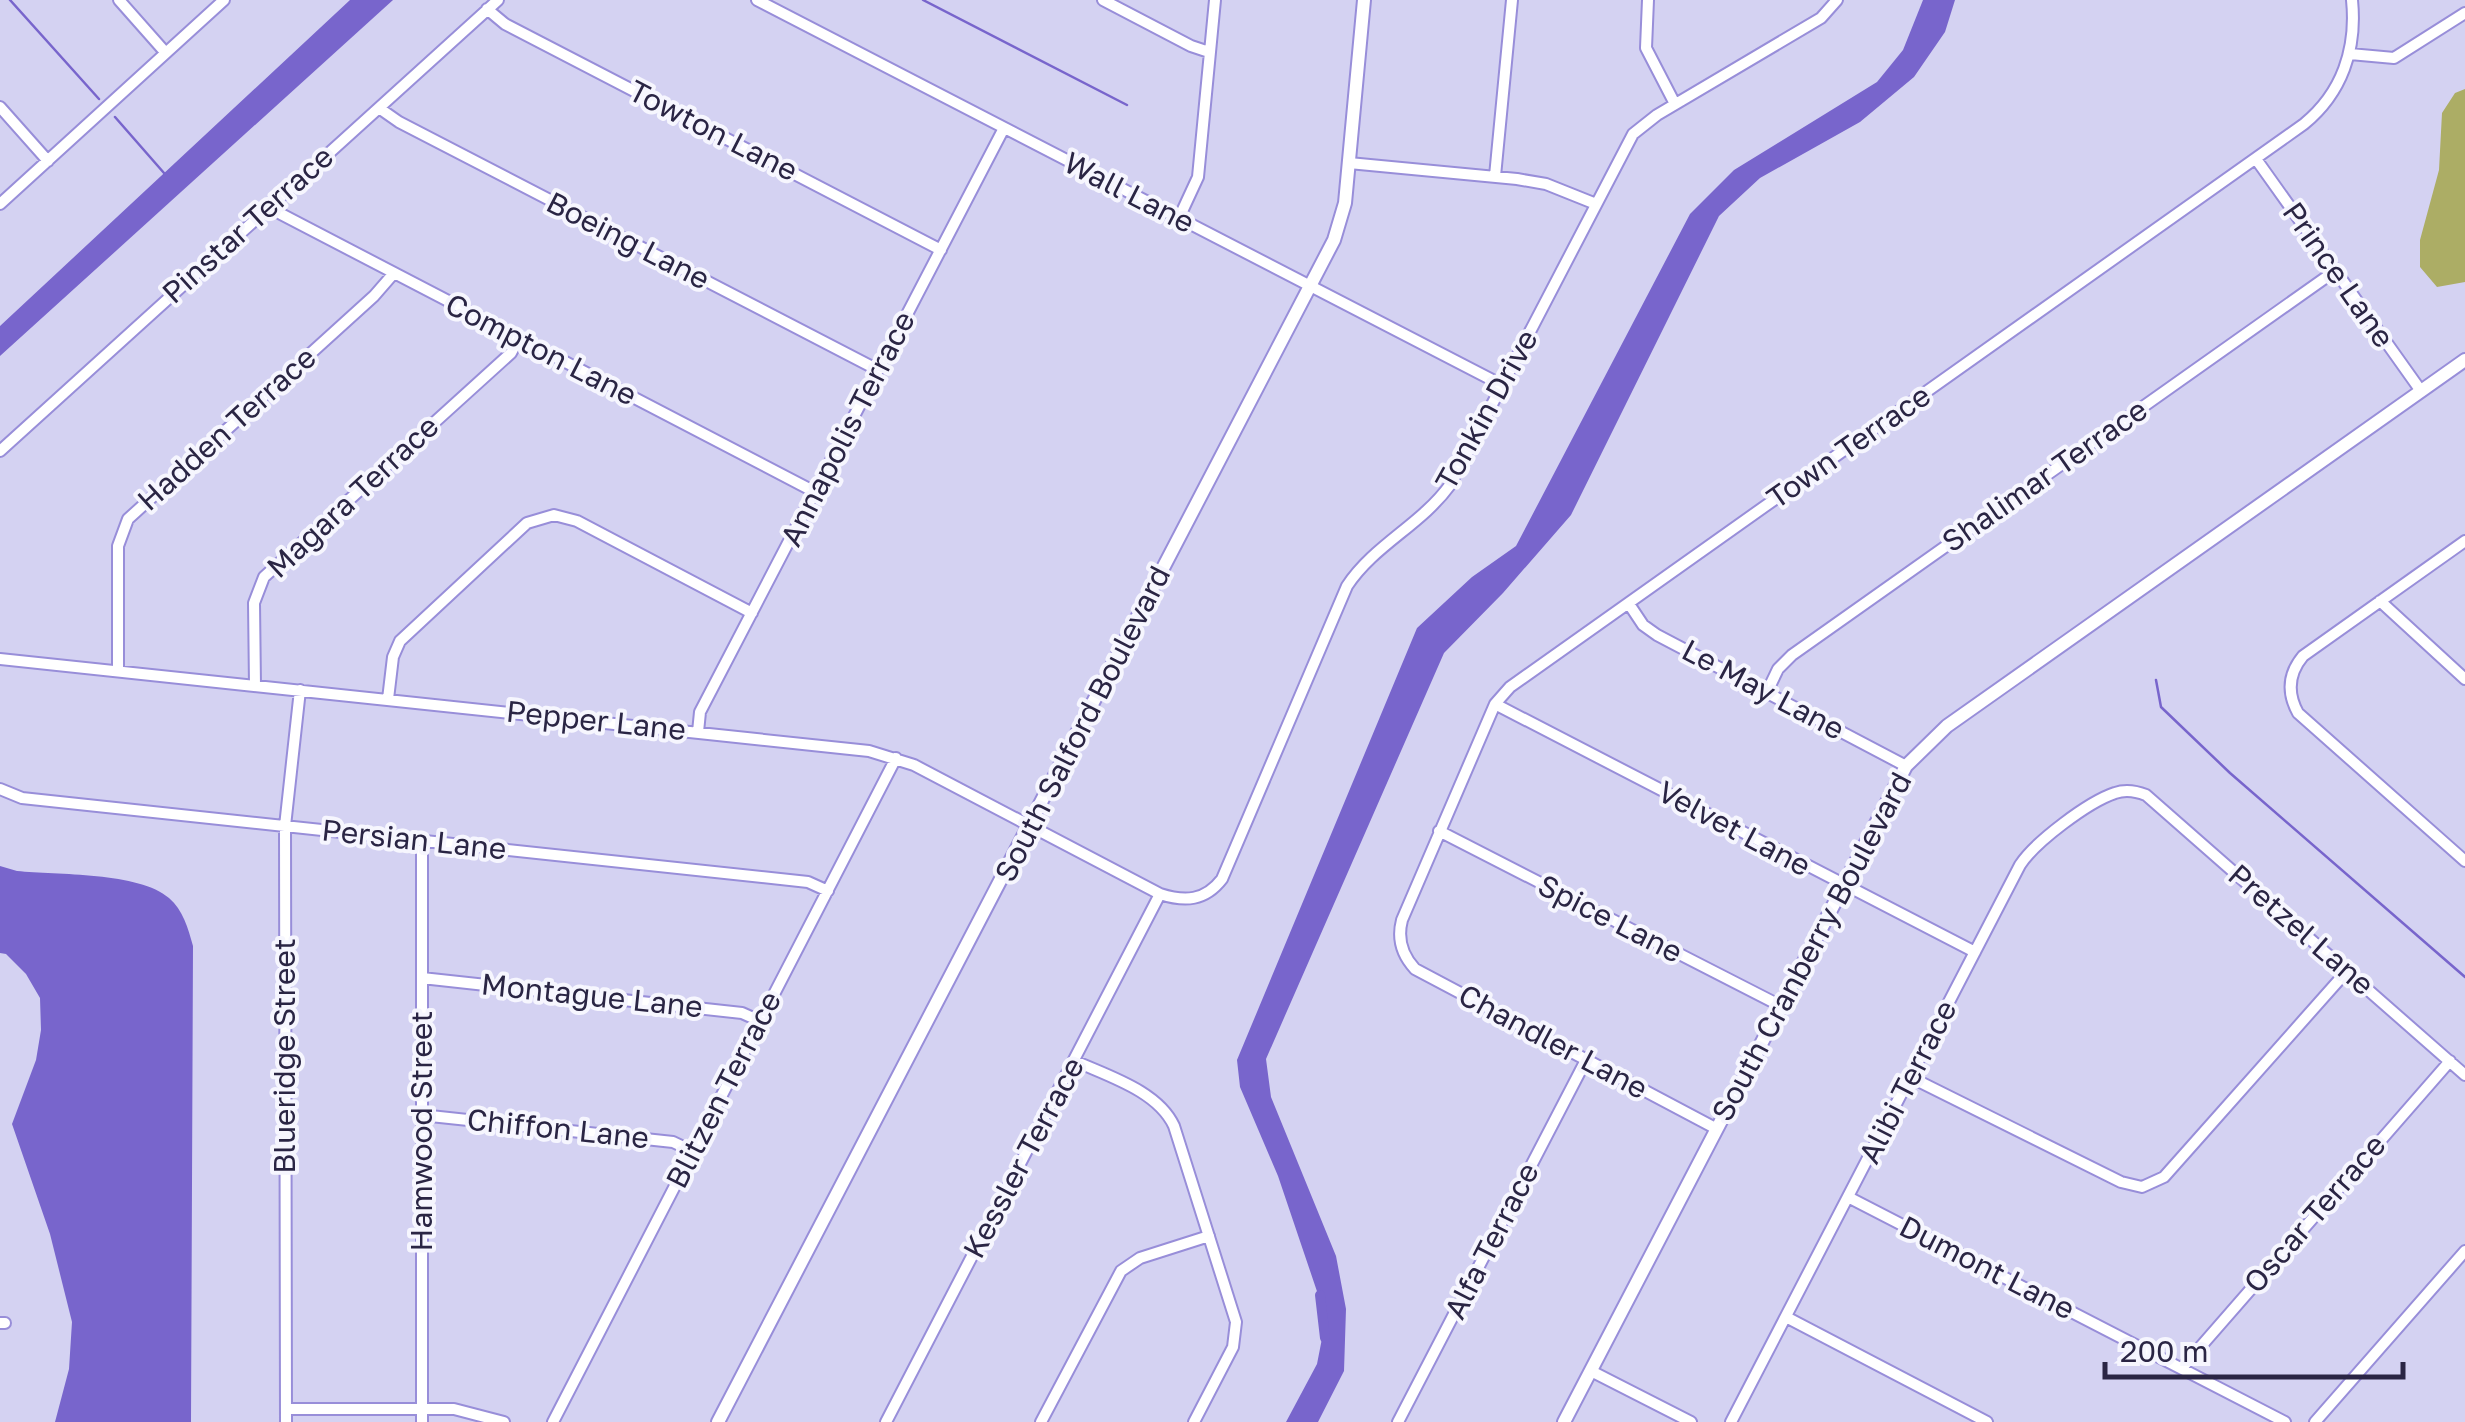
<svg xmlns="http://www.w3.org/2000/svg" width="2465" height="1422" font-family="'Golos Text',sans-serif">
	<rect width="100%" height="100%" fill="#d4d2f2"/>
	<!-- green -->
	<path fill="#acad65" d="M2465,89V282L2437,287L2420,267V240L2439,170L2442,113L2455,93Z"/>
	<!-- water -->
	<path fill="#7865cc" d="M350,0H393L0,356V326Z
		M1923,0H1955L1945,32L1914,77L1860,122L1760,178L1719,216L1571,515L1503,593L1444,653L1266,1059L1271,1097L1336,1256L1346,1309L1344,1371L1318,1422H1286L1317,1364L1326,1318L1278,1176L1240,1087L1237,1060L1417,628L1472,577L1516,546L1690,214L1734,170L1877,82L1903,50Z
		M0,866L17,871C56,875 140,872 169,898C183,910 188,928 193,946L191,1422H55L69,1369L72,1322L50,1234L12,1124L36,1060L41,1030L40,998L26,974L6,954L0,953Z"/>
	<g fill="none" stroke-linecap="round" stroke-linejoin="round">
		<!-- stream -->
		<path stroke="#7865cc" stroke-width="2.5" d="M10,0L99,99
			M923,0L1127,105
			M115,117L164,173
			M2156,680L2161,707L2230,773L2465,977"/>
		<!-- canal -->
		<path stroke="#7865cc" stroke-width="10" d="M1320,1295L1325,1338"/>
		<defs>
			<path id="minor" d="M119,0L165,52
				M757,0L1502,385
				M1103,0L1191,46L1209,52
				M1648,0L1646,48L1675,104
				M487,9L505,24L941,250
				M2350,54L2394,58L2465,13
				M0,107L48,161
				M379,108L399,122L878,370
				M2256,159L2421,391
				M1349,163L1517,179L1546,184L1596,204
				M1495,176L1512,0
				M272,202L281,214L815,492
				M0,204L224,0
				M1179,218L1198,177L1215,0
				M0,451L498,0
				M2465,541L2303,656C2288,674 2287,693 2298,713L2465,861
				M2380,601L2465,679
				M1629,604L1643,625L1657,635L1906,766
				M0,659L869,751L914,765L1160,894C1185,902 1205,901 1222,879L1347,586C1374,545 1421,525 1450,485L1633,134L1657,115L1821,18L1837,0
				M118,671V546L128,519L374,296L394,273
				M255,686L254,603L264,577L511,353L519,338
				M1767,692L1778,669L1792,655L2335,271
				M388,699L393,657L400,641L527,523L554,515L577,521L752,613
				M1495,704L1975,952
				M698,732L700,712L1004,128
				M0,789L22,798L808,882L828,891
				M1439,831L1781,1006
				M422,841V1422
				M422,978L742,1013L760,1021
				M1075,1061C1108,1076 1158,1091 1174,1126L1236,1322L1233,1347L1194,1422
				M1910,1077L2121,1182L2142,1187L2164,1177L2347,971
				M421,1115L673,1142L692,1151
				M1717,1129L1415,969C1402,955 1397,939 1402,920L1495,704L1510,687L2304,124C2342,93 2357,49 2352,0
				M1848,1197L2285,1422
				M1786,1317L1987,1422
				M0,1323H5
				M2182,1368L2450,1061
				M1591,1371L1691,1422
				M286,1409H454L504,1422
				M286,1422L285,826L300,690
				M553,1422L896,758
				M886,1422L1160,894
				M1041,1422L1121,1271L1140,1258L1209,1236
				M1398,1422L1586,1060
				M1731,1422L2020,865C2035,842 2088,802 2115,793C2126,789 2136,791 2146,795L2465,1075
				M2315,1422L2465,1251"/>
			<path id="tertiary" d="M718,1422L1334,240L1345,203L1364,0
				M1564,1422L1906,766L1947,726L2465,360"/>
		</defs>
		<!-- minor casing -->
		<use href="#minor" stroke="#988ed9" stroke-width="14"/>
		<!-- tertiary casing -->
		<use href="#tertiary" stroke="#988ed9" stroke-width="16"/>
		<!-- minor -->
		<use href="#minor" stroke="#fff" stroke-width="10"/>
		<!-- tertiary -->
		<use href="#tertiary" stroke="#fff" stroke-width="12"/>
	</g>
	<g text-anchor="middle" stroke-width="8" stroke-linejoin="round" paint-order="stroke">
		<!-- street labels -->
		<g font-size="30" fill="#2a2544" stroke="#f6f6fe">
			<text transform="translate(713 131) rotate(27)" y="10">Towton Lane</text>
			<text transform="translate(1129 193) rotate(27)" y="10">Wall Lane</text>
			<text transform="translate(248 225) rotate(-42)" y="10">Pinstar Terrace</text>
			<text transform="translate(628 241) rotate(27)" y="10">Boeing Lane</text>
			<text transform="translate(2338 275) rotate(55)" y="10">Prince Lane</text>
			<text transform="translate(541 350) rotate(27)" y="10">Compton Lane</text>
			<text transform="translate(1487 410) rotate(-61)" y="10">Tonkin Drive</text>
			<text transform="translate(227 429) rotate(-42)" y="10">Hadden Terrace</text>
			<text transform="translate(848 429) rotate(-63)" y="10">Annapolis Terrace</text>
			<text transform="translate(1849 447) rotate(-35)" y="10">Town Terrace</text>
			<text transform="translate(2045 476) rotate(-35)" y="10">Shalimar Terrace</text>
			<text transform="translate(353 497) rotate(-43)" y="10">Magara Terrace</text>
			<text transform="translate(1763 690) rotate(28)" y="10">Le May Lane</text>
			<text transform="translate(596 721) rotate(6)" y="10">Pepper Lane</text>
			<text transform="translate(1083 724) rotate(-63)" y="10">South Salford Boulevard</text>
			<text transform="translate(1734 829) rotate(28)" y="10">Velvet Lane</text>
			<text transform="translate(414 840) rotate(6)" y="10">Persian Lane</text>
			<text transform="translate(1610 919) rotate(27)" y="10">Spice Lane</text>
			<text transform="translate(2301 930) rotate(41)" y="10">Pretzel Lane</text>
			<text transform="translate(1812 947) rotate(-62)" y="10">South Cranberry Boulevard</text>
			<text transform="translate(592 996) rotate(6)" y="10">Montague Lane</text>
			<text transform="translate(1553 1042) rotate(28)" y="10">Chandler Lane</text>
			<text transform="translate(285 1056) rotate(-90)" y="10">Blueridge Street</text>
			<text transform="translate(1908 1082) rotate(-63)" y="10">Alibi Terrace</text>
			<text transform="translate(724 1090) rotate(-63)" y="10">Blitzen Terrace</text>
			<text transform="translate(558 1129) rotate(6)" y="10">Chiffon Lane</text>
			<text transform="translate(422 1131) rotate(-90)" y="10">Hamwood Street</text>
			<text transform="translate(1024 1158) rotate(-62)" y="10">Kessler Terrace</text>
			<text transform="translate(2315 1214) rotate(-49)" y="10">Oscar Terrace</text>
			<text transform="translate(1492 1241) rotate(-63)" y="10">Alfa Terrace</text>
			<text transform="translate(1987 1268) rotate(27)" y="10">Dumont Lane</text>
		</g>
	</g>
	<!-- scale -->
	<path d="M2105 1362v15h298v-15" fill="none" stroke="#2a2544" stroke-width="5"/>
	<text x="2120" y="1362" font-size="30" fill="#2a2544" stroke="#f6f6fe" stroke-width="8" paint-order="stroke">200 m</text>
</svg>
